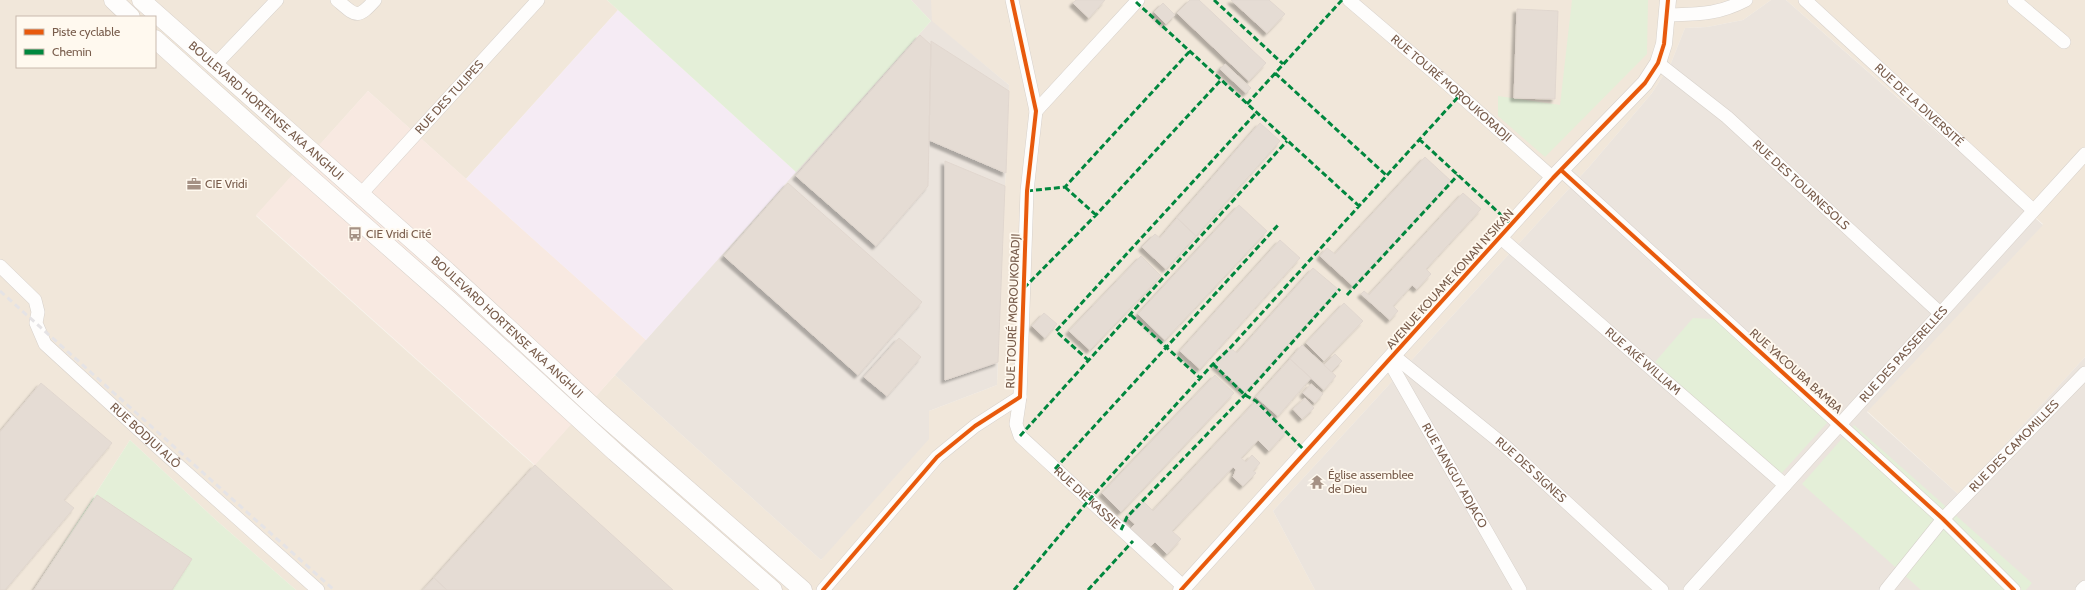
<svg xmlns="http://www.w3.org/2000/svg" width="2085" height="590" font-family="Cabin,sans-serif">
	<defs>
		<filter id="shadow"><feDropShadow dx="-3.5" dy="3.5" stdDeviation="1" flood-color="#0004"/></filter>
	</defs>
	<rect width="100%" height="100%" fill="#f8f4ed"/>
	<!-- residential -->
	<path fill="#f1e7da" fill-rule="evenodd" d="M0,0H607L618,10L466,179L368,91L256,216L534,465L615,375L821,560L929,411L997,385L1009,85L931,21V0H1771L1743,20L1707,27L1685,28L1671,63L1652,93L1589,167L1273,511L1315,590H296L217,521L130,440L34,590H0ZM17,17H155V67H17Z
		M1786,0H2085V357L1959,495L1867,411L2043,224Z"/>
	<!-- commercial -->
	<path fill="#f8e9e1" d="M368,91L646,340L535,465L256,215Z"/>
	<!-- industrial -->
	<path fill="#ebe4dd" d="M911,0H931L932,21L1009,85L997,385L929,411V439L821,560L615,375L722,253L931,21Z
		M1771,0H1786L2043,225L1867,412L1959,495L2085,357V590H1315L1273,511L1589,167L1652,93L1671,63L1685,28L1707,27L1743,20Z"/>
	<!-- education -->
	<path fill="#f5ebf4" d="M618,10L796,172L646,340L466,179Z"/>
	<!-- green -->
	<path fill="#e4efd8" d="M607,0H911L931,21L796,172Z
		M1572,0H1648L1647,54L1545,157L1498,116V96L1560,105Z
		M1693,318L1728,320L1836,413L1779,476L1655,362Z
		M1854,425L2032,583L2026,590H1921L1802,484Z
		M130,440L217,521L296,590H34Z"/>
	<!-- building -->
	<path fill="#e5dcd4" stroke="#e1d7cf" filter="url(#shadow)" d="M1076,0H1105L1089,18L1073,3Z
		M1190,0H1199L1266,63L1249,81L1177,13Z
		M1231,0H1269L1285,14L1267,33Z
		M1163,3L1175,15L1166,24L1154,12Z
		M1517,9L1558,11L1555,99L1514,98Z
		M920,35L931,45L928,186L876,246L796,176Z
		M931,41L1009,91L1006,173L929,140Z
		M1225,64L1251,88L1246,93L1220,69Z
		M1260,123L1280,141L1196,236L1177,218Z
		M1425,157L1451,181L1353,286L1320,256L1327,248L1335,254Z
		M945,161L1005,186L998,362L945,380Z
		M788,183L922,302L858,375L724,256Z
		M1463,193L1481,209L1426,269L1431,274L1417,289L1412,285L1393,306L1398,311L1390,320L1361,294L1364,291L1369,295Z
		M1239,205L1267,231L1165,340L1138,314Z
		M1177,218L1196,236L1166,269L1142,247L1155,234L1160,238Z
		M1280,240L1300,258L1200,369L1180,351Z
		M1141,256L1161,276L1090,350L1069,331Z
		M1313,268L1338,289L1245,392L1215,365L1230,348L1237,353Z
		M1344,303L1363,321L1324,361L1306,343Z
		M1044,313L1057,324L1045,338L1032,326Z
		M899,338L921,357L887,396L864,377Z
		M1302,345L1336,376L1324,390L1290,359Z
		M1335,354L1342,361L1331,372L1324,365Z
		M1290,359L1311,378L1278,416L1256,397Z
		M1215,375L1234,393L1121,512L1102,493Z
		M41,383L112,443L64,500L74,508L5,590H0V432Z
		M1311,384L1323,394L1315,403L1303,393Z
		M1305,398L1314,408L1302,419L1293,409Z
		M1256,401L1287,431L1269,451L1258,440L1241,458L1246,462L1252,455L1260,463L1253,471L1256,473L1243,486L1233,477L1236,470L1233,467L1172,531L1181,539L1167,554L1155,542L1148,549L1129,530L1135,524L1127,517L1143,501L1153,511Z
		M535,465L673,590H447L434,578Z
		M97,495L192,559L172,590H34Z
		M434,578L447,590H423Z"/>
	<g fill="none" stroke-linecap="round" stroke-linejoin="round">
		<defs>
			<g id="minor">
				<path d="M337,0C356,16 357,20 375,0"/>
				<path id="s1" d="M1349,0L1444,81L1553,178"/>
				<path id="s2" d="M1805,0L2033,210"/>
				<path d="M2014,0L2064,42"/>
				<path d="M1668,15C1699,14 1717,15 1746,0"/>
				<path id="s3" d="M1658,63L1727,117L1940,313"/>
				<path d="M214,66L277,0"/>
				<path d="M1036,111L1138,0"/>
				<path d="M1561,170L1943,519L2014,590"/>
				<path id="s4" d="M361,194L538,0"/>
				<path id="s5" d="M1501,238L1785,485"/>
				<path id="s6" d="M0,266L35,300L38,312L36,323L45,344L161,450L318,590"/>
				<path id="s7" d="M1394,356L1505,446L1662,590"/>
				<path id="s8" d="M1389,361L1520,590"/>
				<path id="s9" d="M1020,397L1016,424L1020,436L1184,587"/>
				<path d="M823,590L937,457L975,426L1020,397L1027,191L1036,111L1012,0"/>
				<path id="s10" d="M1690,590L2085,154"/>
				<path id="s11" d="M1886,590L1943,519L2085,373"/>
				<path d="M2082,590L2085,587"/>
			</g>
			<path id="tertiary" d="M1181,590L1553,178L1645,83L1658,63L1664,44L1668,0"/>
			<g id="secondary">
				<path d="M113,0L131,17"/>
				<path id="s12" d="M141,0L447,271L599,412L803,590"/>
				<path d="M155,39L274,146L449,300L615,452L773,590"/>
			</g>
		</defs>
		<!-- minor casing -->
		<use href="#minor" stroke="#d7d1cb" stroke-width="14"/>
		<!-- tertiary casing -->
		<use href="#tertiary" stroke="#d7d1cb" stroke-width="17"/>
		<!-- secondary casing -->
		<use href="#secondary" stroke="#d8d0c9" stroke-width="19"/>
		<!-- minor -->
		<use href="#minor" stroke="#fefdfc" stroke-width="13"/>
		<!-- tertiary -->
		<use href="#tertiary" stroke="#fefdfc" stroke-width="16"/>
		<!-- secondary -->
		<use href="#secondary" stroke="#fefdfc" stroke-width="18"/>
		<!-- rail -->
		<path stroke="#e5e3e5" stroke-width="3" stroke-dasharray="6 4" stroke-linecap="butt" d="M0,291L334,590"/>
		<!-- quiet -->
		<path stroke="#00873e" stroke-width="3" stroke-dasharray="6 3" stroke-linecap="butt" d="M1214,0L1283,64
			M1136,2L1359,206
			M1275,73L1386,175
			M1247,104L1342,0
			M1419,139L1512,225
			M1065,187L1096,215
			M1027,191L1065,187L1190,51
			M1024,288L1096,215L1221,80
			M1347,295L1458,175
			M1131,315L1200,378
			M1089,361L1056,331L1256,113
			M1213,364L1245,395L1256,401L1306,452
			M1020,436L1287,141
			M1055,469L1279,224
			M1121,530L1127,517L1245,395L1340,289
			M1014,590L1089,500L1213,364L1230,348L1459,96
			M1088,590L1133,541"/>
		<defs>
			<path id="cycleway" d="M1561,170L1943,519L2014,590
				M823,590L937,457L975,426L1020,397L1027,191L1036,111L1012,0
				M1181,590L1553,178L1645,83L1658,63L1664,44L1668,0"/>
		</defs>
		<!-- cycleway casing -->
		<use href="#cycleway" stroke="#fff9ef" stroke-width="6"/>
		<!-- cycleway -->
		<use href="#cycleway" stroke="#e8590c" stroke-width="4"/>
	</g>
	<!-- icons -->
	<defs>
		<symbol id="office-bare" viewBox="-9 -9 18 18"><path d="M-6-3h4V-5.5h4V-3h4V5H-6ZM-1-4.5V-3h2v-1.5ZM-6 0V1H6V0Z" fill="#a59184" stroke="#fff9ef" stroke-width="2.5" paint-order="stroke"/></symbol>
		<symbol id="bus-bare" viewBox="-9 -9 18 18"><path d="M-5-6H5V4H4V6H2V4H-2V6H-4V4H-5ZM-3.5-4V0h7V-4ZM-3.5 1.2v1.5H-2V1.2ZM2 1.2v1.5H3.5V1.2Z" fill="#a59184" stroke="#fff9ef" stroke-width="2.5" paint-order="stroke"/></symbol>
		<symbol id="temple-bare" viewBox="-9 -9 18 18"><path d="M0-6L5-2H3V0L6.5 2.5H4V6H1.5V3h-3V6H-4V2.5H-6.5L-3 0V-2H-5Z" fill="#a59184" stroke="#fff9ef" stroke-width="2.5" paint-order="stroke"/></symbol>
	</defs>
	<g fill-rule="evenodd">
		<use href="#office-bare" x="184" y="174" width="20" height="20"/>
		<use href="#bus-bare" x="345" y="224" width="20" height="20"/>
		<use href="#temple-bare" x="1307" y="472" width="20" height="20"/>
	</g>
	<g text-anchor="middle" stroke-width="3.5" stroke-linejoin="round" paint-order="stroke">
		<!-- street labels -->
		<g font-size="12" fill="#785c4b" stroke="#fff9ef">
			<text dy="4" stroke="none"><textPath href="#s1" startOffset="135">RUE TOURÉ MOROUKORADJI</textPath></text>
			<text dy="4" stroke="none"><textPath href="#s4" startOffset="131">RUE DES TULIPES</textPath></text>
			<text dy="4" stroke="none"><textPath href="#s2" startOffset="155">RUE DE LA DIVERSITÉ</textPath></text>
			<text dy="4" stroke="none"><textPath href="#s12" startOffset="167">BOULEVARD HORTENSE AKA ANGHUI</textPath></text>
			<text dy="4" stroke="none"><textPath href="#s3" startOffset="188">RUE DES TOURNESOLS</textPath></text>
			<text transform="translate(1450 279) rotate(-48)" y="4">AVENUE KOUAME KONAN N'SIKAN</text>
			<text transform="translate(1013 311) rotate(-88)" y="4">RUE TOURÉ MOROUKORADJI</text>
			<text dy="4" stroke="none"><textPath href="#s12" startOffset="491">BOULEVARD HORTENSE AKA ANGHUI</textPath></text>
			<text dy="4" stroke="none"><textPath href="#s10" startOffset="318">RUE DES PASSERELLES</textPath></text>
			<text dy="4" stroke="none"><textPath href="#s5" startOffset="188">RUE AKÉ WILLIAM</textPath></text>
			<text transform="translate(1796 371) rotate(42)" y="4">RUE YACOUBA BAMBA</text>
			<text dy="4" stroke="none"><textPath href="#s6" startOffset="231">RUE BODJUI ALÔ</textPath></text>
			<text dy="4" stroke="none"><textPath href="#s11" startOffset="193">RUE DES CAMOMILLES</textPath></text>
			<text dy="4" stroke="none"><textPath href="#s7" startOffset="178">RUE DES SIGNES</textPath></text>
			<text dy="4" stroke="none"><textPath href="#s8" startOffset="132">RUE NANGUY ADJACO</textPath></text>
			<text dy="4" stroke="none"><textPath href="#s9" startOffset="131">RUE DIÉ KASSIE</textPath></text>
		</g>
		<!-- poi labels -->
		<g font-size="12" fill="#785c4b" stroke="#fff9ef" text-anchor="start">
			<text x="205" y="188">CIE Vridi</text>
			<text x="366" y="238">CIE Vridi Cité</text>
			<text x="1328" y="479">Église assemblee<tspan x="1328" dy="14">de Dieu</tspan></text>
		</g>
	</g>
	<!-- legend -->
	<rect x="16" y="16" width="140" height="52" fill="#fff9ef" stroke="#c9baad"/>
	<rect x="24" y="29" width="20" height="6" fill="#e8590c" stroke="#c9baad"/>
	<text x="52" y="36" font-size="12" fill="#785c4b">Piste cyclable</text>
	<rect x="24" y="49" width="20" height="6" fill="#00873e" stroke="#c9baad"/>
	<text x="52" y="56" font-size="12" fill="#785c4b">Chemin</text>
</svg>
